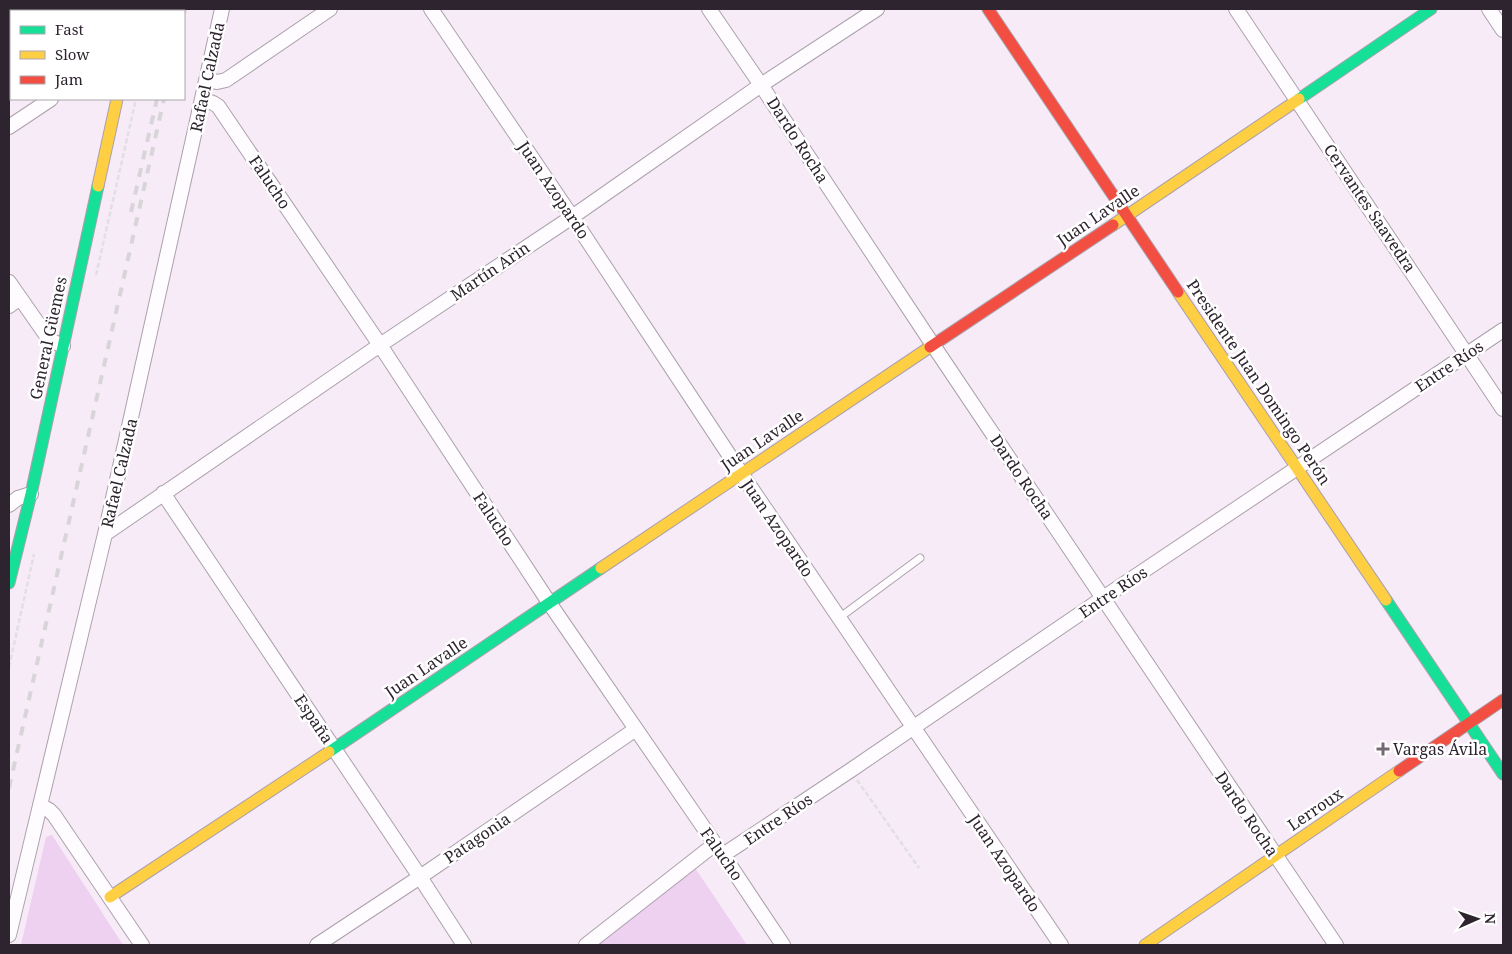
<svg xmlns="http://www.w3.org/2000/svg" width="1512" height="954" font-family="'Noto Serif',serif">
	<rect width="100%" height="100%" fill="#f6ebf7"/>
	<!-- green -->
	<path fill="#eed0f1" d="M52,835L123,945H21L46,837Z
		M693,865L747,945H596Z"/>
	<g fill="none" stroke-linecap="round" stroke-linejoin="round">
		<defs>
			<path id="lane" d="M839,618L920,558"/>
			<path id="street" d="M431,9L572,217L741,473L1061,945
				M709,9L761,85L933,345L1336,945
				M1236,9L1503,409
				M1489,9L1503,30
				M207,79L217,82L226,80L330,9
				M202,99L213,103L218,106L380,345L550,604L715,844L723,855L783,945
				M9,127L51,99
				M9,282L46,335L52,341L63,346
				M9,306L20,298
				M163,493L420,877L464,945
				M9,505L18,498L31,494
				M105,534L380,345L572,217L761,85L877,9
				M40,805L49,810L54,815L142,945
				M723,855L851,770L1103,598L1503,330
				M9,935L105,534L222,9
				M317,945L420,877L636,729
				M586,945L715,844"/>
			<path id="fast" d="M1299,99L1431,9
				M9,583L31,494L98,186
				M1386,600L1503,774
				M329,752L601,568"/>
			<path id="slow" d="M98,186L117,99
				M1113,225L1299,99
				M1178,292L1386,600
				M601,568L930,347
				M110,897L329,752
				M1145,945L1399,771"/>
			<path id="jam" d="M988,9L1178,292
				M135,11L136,9
				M930,347L1113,225
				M1399,771L1503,700"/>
		</defs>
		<!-- lane casing -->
		<use href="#lane" stroke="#aba1ac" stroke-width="9"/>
		<!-- street casing -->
		<use href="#street" stroke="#aba1ac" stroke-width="16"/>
		<!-- fast casing -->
		<use href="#fast" stroke="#aba1ac" stroke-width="13"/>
		<!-- slow casing -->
		<use href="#slow" stroke="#aba1ac" stroke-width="13"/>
		<!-- jam casing -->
		<use href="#jam" stroke="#aba1ac" stroke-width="13"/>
		<!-- path -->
		<path stroke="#e2dfe3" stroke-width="2.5" stroke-dasharray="5 2.5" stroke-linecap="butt" d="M155,11L156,9
			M96,275L136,99
			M9,667L34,554
			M857,780L919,868"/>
		<!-- lane -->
		<use href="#lane" stroke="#fefcfe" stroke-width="7"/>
		<!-- street -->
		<use href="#street" stroke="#fefcfe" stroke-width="14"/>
		<!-- fast -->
		<use href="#fast" stroke="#16e098" stroke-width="11"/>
		<!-- slow -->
		<use href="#slow" stroke="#ffcf43" stroke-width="11"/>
		<!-- jam -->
		<use href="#jam" stroke="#f24e42" stroke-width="11"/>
		<!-- rail -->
		<path stroke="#d8d5d8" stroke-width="4" stroke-dasharray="9 9" stroke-linecap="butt" d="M176,11L177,9
			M184,13L185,9
			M131,212L157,99
			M9,788L164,99"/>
	</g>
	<!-- markers -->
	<path fill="#746a75" stroke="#fff" stroke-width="2" d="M1380.5 741.5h5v5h5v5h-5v5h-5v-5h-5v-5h5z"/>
	<g text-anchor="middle" stroke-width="5" stroke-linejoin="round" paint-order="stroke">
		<!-- street labels -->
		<g font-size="16" fill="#2e242f" stroke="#fff">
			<text transform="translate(207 77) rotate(-78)" y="6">Rafael Calzada</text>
			<text transform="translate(798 140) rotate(57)" y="6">Dardo Rocha</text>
			<text transform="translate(270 182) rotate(56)" y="6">Falucho</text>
			<text transform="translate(554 190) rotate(56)" y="6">Juan Azopardo</text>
			<text transform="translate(1370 208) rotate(56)" y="6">Cervantes Saavedra</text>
			<text transform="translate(1098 215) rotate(-34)" y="6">Juan Lavalle</text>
			<text transform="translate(490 271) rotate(-34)" y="6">Martín Arin</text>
			<text transform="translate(48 338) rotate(-78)" y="6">General Güemes</text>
			<text transform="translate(1449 366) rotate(-34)" y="6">Entre Ríos</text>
			<text transform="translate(1259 382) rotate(56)" y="6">Presidente Juan Domingo Perón</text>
			<text transform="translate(762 440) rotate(-34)" y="6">Juan Lavalle</text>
			<text transform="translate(119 473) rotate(-77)" y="6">Rafael Calzada</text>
			<text transform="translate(1022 477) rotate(56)" y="6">Dardo Rocha</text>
			<text transform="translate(494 519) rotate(57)" y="6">Falucho</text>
			<text transform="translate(778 528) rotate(56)" y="6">Juan Azopardo</text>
			<text transform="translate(1113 592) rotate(-34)" y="6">Entre Ríos</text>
			<text transform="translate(426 667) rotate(-34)" y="6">Juan Lavalle</text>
			<text transform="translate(314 719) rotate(56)" y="6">España</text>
			<text transform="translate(1315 809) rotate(-34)" y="6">Lerroux</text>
			<text transform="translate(1247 814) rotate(56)" y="6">Dardo Rocha</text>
			<text transform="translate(778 819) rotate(-34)" y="6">Entre Ríos</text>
			<text transform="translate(477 838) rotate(-34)" y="6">Patagonia</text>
			<text transform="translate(722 854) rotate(55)" y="6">Falucho</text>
			<text transform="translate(1005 863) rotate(56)" y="6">Juan Azopardo</text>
		</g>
		<!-- poi labels -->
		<g font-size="16" fill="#2e242f" stroke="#fff" text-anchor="start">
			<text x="1393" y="755">Vargas Ávila</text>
		</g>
	</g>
	<!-- border -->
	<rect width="1512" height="954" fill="none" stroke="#2e242f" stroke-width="20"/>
	<!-- legend -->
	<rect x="10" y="10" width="175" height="90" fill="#ffffff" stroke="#aba7ac"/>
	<rect x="20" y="26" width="25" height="8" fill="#16e098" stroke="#aba7ac"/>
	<text x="55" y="35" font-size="15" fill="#2e242f">Fast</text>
	<rect x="20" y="51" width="25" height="8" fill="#ffcf43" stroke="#aba7ac"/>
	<text x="55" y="60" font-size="15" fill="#2e242f">Slow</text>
	<rect x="20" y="76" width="25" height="8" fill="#f24e42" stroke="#aba7ac"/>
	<text x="55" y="85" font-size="15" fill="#2e242f">Jam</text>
	<!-- north arrow -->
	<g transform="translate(1477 919) rotate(88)" stroke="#ffffff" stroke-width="4" paint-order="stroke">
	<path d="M0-4L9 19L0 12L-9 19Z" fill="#2e242f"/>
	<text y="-8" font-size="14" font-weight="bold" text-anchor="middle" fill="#2e242f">N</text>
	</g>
</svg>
